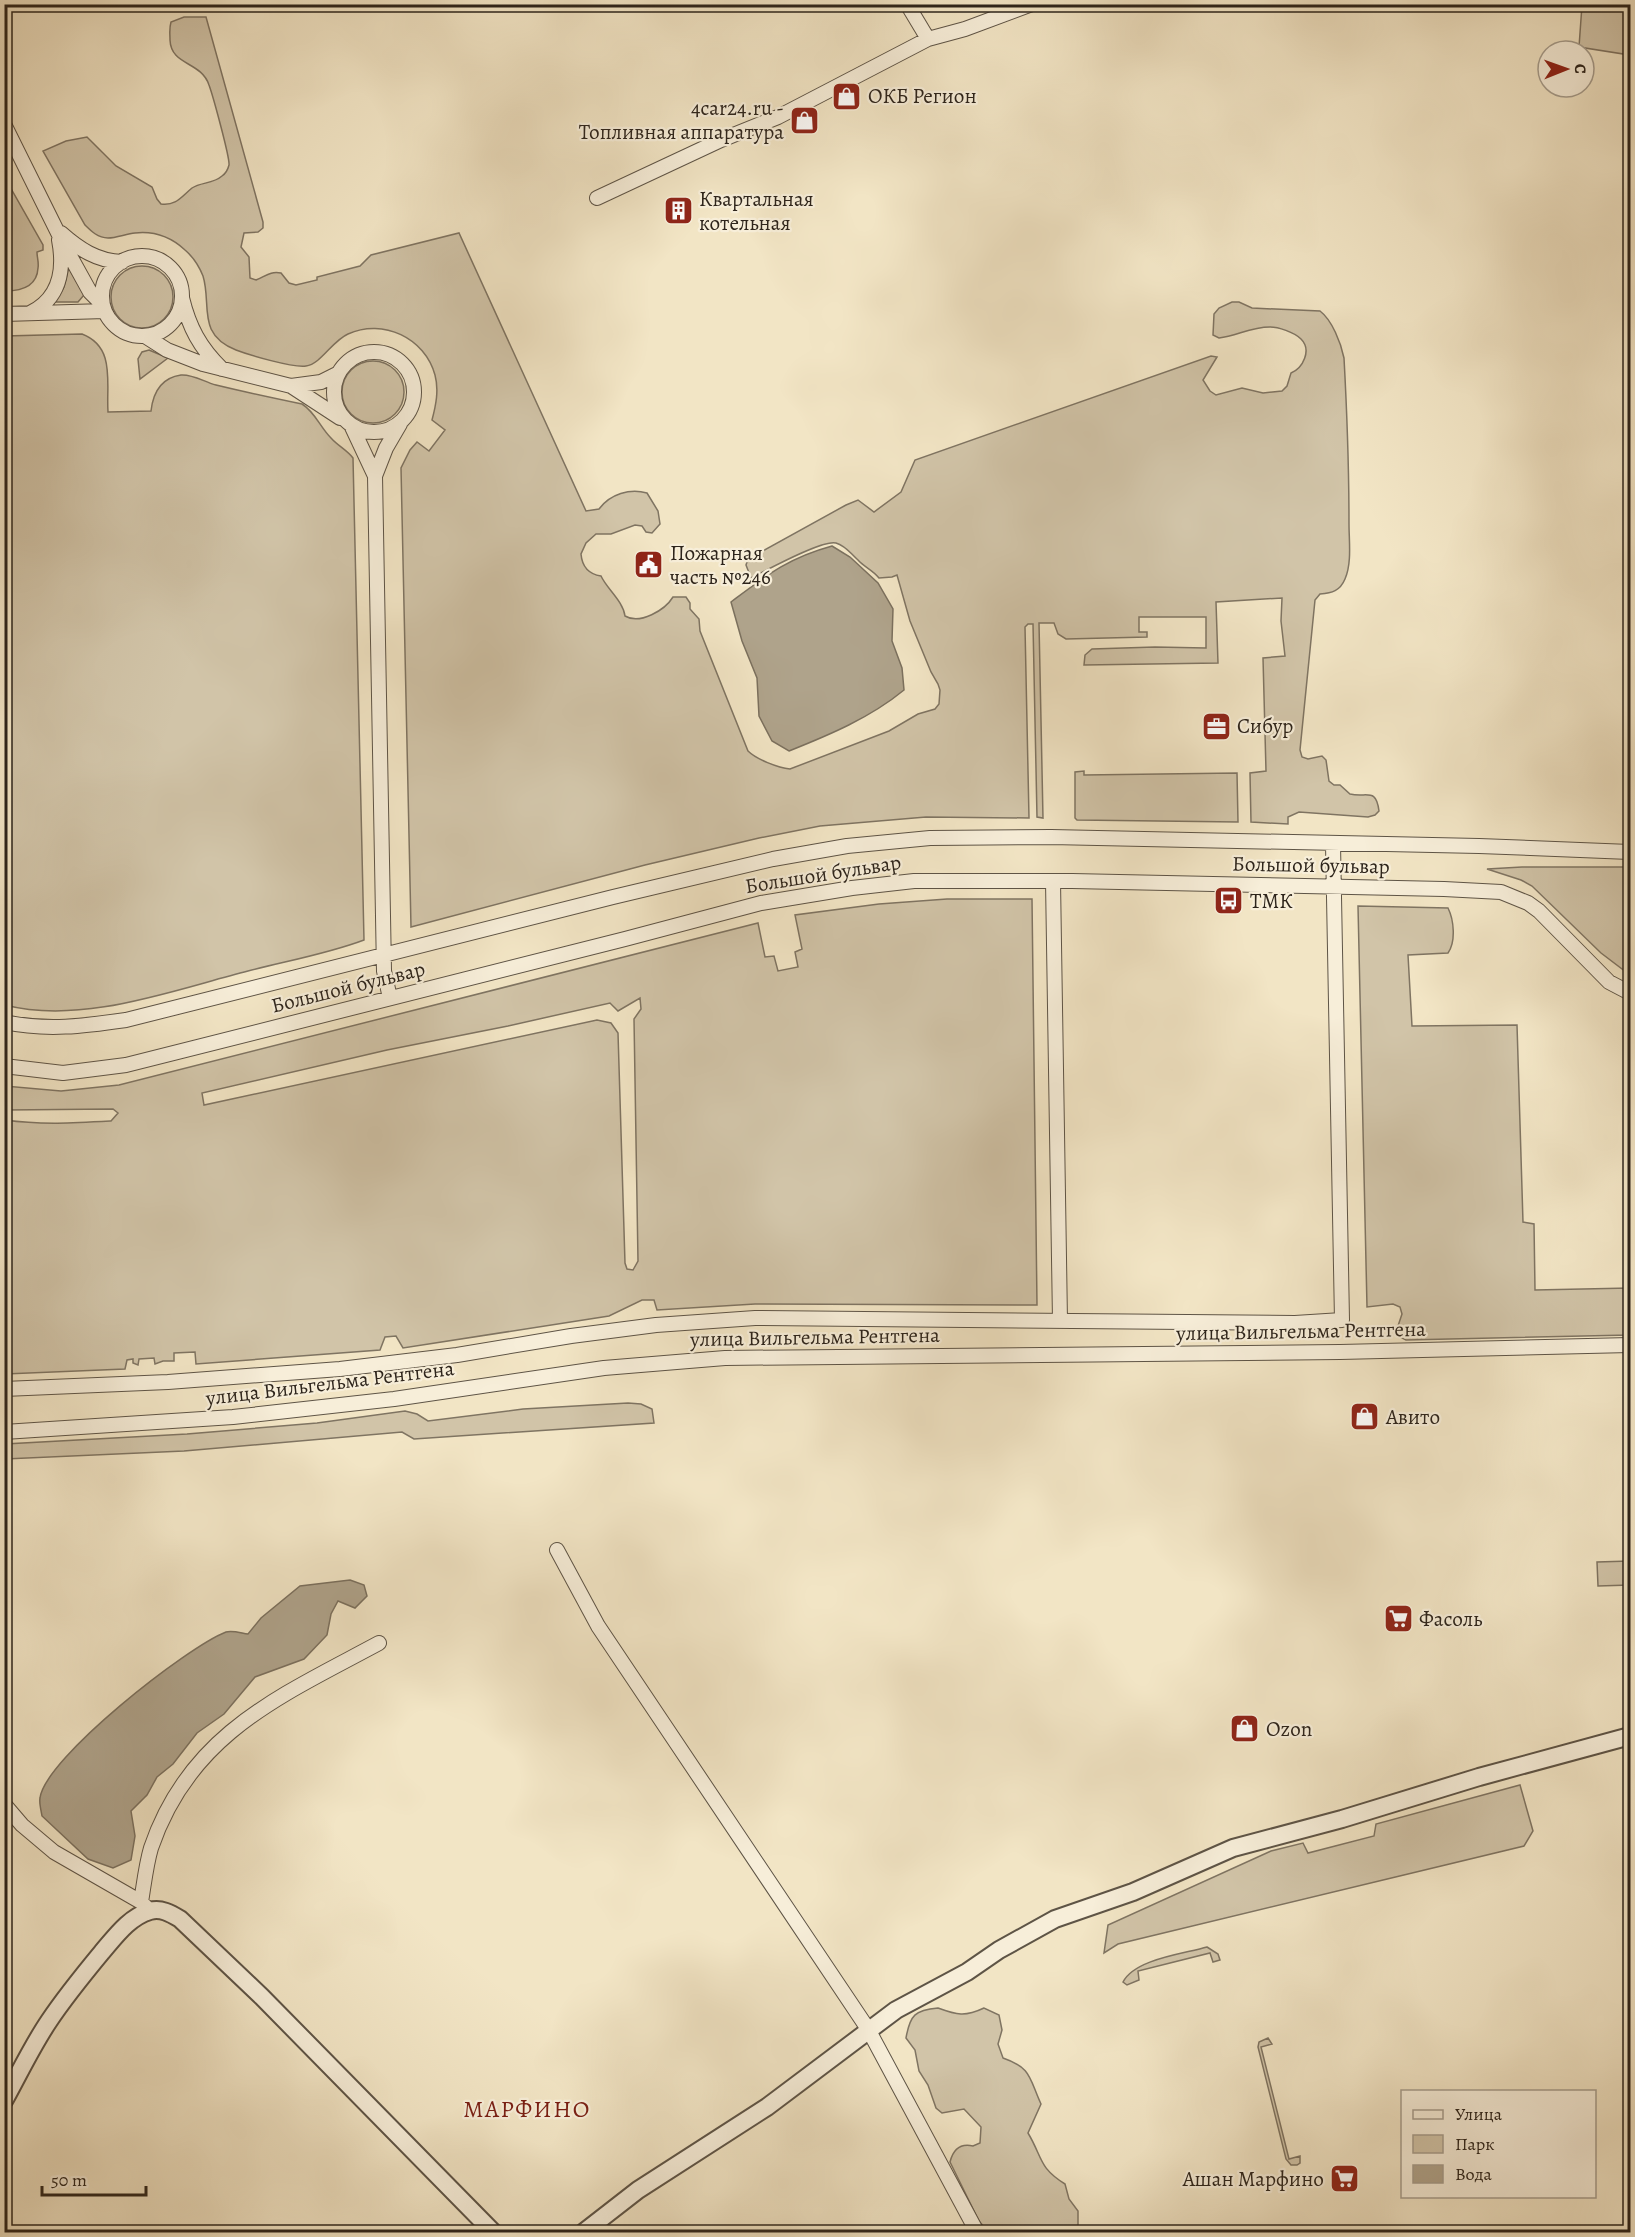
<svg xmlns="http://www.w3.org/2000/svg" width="1635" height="2237" font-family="Alegreya,serif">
	<rect width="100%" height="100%" fill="#f2e5c5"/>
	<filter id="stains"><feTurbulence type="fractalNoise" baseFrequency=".00333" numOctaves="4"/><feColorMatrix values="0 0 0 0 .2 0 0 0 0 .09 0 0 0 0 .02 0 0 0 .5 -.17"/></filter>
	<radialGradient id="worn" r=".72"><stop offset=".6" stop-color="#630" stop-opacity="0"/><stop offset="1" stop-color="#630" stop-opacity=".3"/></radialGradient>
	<!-- green -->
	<path fill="#d1c4a8" stroke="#7f7462" stroke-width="1.5" fill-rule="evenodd" d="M1582,5H1630V55L1579,47Z
		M184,17H206L263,222V228L258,232L244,233L241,247L249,257L250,278L256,280C266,276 270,271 281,273L289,283L296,285L317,280V277L360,266L371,255L459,233L586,511L599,509C610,494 630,488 647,493L658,511L660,524L652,533L646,532L642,526L635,525L611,534H596L586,543L581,554C582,566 588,574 601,576C607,589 623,601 625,616C640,625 665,610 673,597H686L690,603V609L699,619L700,631L748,751C756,759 778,768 790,769L889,731L918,714L935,709L939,704L940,690L938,684L931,672L910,621L897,575L892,577L879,578C873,570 864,567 858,560C850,553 846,546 836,543C823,539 765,571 751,578L746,565L748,559L846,505L858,500L874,512L901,492L915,460L1211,356L1217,357L1203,380L1210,391L1216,395L1242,388L1263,393L1282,391L1287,386L1291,373C1303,368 1312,350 1301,339C1294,332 1278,327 1270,327C1250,327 1237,336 1219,338L1213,335L1214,314L1219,308L1232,302H1239L1252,308L1320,311C1332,320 1341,343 1344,358C1347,413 1349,468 1349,524C1349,541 1352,563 1345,579C1340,591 1332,593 1320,594L1315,600L1300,750L1302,757L1308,759L1322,756L1326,760L1329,781L1334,785H1340L1350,794C1367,798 1376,787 1379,811L1375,815L1368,817L1299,812L1288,817V824L1251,822L1250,773L1266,771L1263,658L1285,656L1281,621L1282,598L1216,602L1218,663L1084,665L1085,655L1092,649L1155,647L1206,648V617H1139V632H1147V637L1066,639L1058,634L1054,623H1039L1043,818L1037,817L1033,624H1028L1025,627L1029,818L926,817L820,826L759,838L645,865L411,927L401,468L410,450L417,442L429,451L445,430L432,420C436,405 439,390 435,375C425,338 383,318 348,334C332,341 321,364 306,366C293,368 249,355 236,350C196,334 212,305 203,276C199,266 192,256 185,250C171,237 153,231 135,233C126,234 116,238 108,238C98,238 91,231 85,225L43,151L66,141L87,137L116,166L152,187L157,199L161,204C176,206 181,197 192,188C201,182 213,184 222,176C225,174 228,169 229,165C230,158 213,96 209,85C201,61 171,66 170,40C170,33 169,29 171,22Z
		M4,164L9,185L43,245V250L37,252C37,258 39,262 38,268C37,287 21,291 5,291Z
		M111 297a31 31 0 1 1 62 0a31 31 0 1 1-62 0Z
		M68,270H71L84,295L78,302H55L64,287Z
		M82,334C116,347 106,383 108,412L151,411C153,393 160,378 181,375C193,374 204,382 216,385C245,392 273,398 302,404C315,412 320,427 331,438C338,446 347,450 353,458L364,940C327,954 286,961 248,971C173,990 82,1025 5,1005V336Z
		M149,350L168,358L140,379L138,359L142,352Z
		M342 392a31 31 0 1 1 62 0a31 31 0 1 1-62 0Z
		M1084,771V775L1237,773L1238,822L1077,820L1075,818V772Z
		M1522,867H1630V975L1601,953L1532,886L1521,880L1487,869Z
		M947,899H1032L1037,1305L755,1304L657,1310L654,1300H642L609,1316L403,1348L396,1336L385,1337L380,1350L196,1364L195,1352L174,1353V1361H163L155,1364L154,1358L139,1359L138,1365L133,1363V1359L127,1360L125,1369L5,1374V1120C40,1125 75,1123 111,1121L118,1113L113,1109L5,1110V1086L61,1091L119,1085L758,923L765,957L774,956L778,971L798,967L795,952L802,949L795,915L879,904ZM640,998L641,1009L634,1019L638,1261L633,1270L627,1269L625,1263L618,1033L611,1023L597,1020L204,1105L202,1093L387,1050L508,1026L610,1003L618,1011Z
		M1358,906L1448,908C1454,920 1456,942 1448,953L1408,955L1412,1026L1517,1025L1523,1222L1534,1224L1535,1290L1630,1288V1335L1406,1340L1400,1337L1397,1329L1402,1314L1400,1307L1393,1304L1367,1307Z
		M628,1403L641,1404L652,1409L654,1423L414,1439L402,1432L184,1451L5,1459V1444L187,1434L317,1423L405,1411L417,1414L428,1421L523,1409Z
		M1630,1561V1585L1598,1586L1597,1562Z
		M1520,1785L1533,1831L1524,1846L1118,1944L1104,1953L1108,1925L1271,1851L1303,1843L1308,1853L1374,1836L1376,1824Z
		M1207,1947L1218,1954L1220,1960L1213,1962L1210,1953L1138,1971L1139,1980L1127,1985L1123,1982C1135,1959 1183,1954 1207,1947Z
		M938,2008C957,2015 965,2017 984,2008L999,2015L1002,2030L998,2044L1003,2058C1032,2068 1029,2078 1041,2104L1028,2133C1043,2158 1038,2167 1065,2184L1069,2199L1078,2211V2226L1080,2232H994L985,2228L979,2221L950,2162C953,2150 960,2143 973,2146L980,2143L981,2127L964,2109L942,2113L936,2108L928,2085L919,2071L915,2050L906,2038C910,2015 915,2010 938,2008Z
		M1268,2038L1272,2044L1261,2047L1289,2159L1300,2156V2163L1297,2165H1291L1286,2159L1258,2047L1259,2042Z"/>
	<!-- water -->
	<path fill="#afa38b" stroke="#7b705e" stroke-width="1.5" d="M832,546L850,557L878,583L893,609L892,641L902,668L904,690C870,718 829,735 789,751L772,741L759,716L757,678L742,641L731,602C767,575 788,558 832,546Z
		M350,1580L364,1585L367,1596L355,1608L338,1601L331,1614L327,1635L304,1659L255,1677L224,1714L197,1733L173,1764L157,1777L147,1795L131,1811L135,1836L131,1860L113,1868L88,1859L42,1816C41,1810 39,1803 40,1798C45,1758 187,1647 226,1632C232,1630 241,1633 248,1634L261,1618L300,1586Z"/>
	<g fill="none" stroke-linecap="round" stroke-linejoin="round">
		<defs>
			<path id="minor" d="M907,4L928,39
				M4,124L64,245L90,292L103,305
				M597,198L721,140L778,117L928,39L965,29L1032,4
				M61,233C79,249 97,261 122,262
				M102 296a40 40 0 1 1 80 0a40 40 0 1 1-80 0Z
				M182,298C189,327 200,348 222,369
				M30,313C59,299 65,271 59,240
				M4,314L105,311
				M145,336L167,350L203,364L291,386L340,418
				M334 392a40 40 0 1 1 80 0a40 40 0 1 1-80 0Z
				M291,386L321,382L337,374
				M352,427L375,476L384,971L390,998
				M375,476L386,448L400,424
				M1053,881L1060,1321
				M4,1022C47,1031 84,1026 126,1020L613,897L773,859L847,846L930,838L1051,837L1479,846L1630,852
				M4,1066L63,1073L126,1065L625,939L761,903L852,888L914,881H1072L1444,889L1501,892L1528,903L1539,911L1609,982L1630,993
				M4,1389L168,1382L340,1369L457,1355L571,1336L656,1325L755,1318L1295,1323L1342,1320L1333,844
				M4,1432L233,1417L394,1399L604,1368L725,1358L1340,1352L1630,1345
				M557,1550L598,1626L868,2029L977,2232
				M4,1804L22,1825L54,1852L141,1902L147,1908
				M141,1902C144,1884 146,1865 151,1848C190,1733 281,1696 379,1643"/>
			<path id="tertiary" d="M4,2101C19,2074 32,2046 49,2021C65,1997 83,1975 102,1952C115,1937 129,1917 150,1911C161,1908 170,1913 180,1919L262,1997L493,2232
				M584,2232L638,2190L767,2107L896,2010L967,1972L999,1950L1055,1919L1133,1892L1233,1848L1342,1819L1479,1777L1630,1736"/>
		</defs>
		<!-- minor casing -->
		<use href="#minor" stroke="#5e5446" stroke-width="16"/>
		<!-- tertiary casing -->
		<use href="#tertiary" stroke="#5e5446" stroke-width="20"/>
		<!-- minor -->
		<use href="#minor" stroke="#f7eed9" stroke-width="14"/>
		<!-- tertiary -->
		<use href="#tertiary" stroke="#f7eed9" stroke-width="16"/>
	</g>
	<!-- icons -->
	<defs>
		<symbol id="shop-square" viewBox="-11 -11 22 22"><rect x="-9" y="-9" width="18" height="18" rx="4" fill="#8f2418" stroke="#f7eed9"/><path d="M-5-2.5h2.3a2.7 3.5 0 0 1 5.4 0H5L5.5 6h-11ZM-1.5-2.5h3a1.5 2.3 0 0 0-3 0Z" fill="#fff"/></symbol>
		<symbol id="building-square" viewBox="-11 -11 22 22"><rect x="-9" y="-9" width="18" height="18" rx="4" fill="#8f2418" stroke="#f7eed9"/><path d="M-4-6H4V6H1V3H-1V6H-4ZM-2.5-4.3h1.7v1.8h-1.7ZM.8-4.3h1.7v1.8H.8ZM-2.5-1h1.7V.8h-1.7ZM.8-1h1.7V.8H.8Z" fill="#fff"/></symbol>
		<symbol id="civic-square" viewBox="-11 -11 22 22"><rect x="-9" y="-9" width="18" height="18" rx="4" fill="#8f2418" stroke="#f7eed9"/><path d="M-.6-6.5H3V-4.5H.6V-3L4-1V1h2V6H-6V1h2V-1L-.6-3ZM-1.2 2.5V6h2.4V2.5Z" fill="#fff"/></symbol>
		<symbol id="office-square" viewBox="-11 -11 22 22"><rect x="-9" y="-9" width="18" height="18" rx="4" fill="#8f2418" stroke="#f7eed9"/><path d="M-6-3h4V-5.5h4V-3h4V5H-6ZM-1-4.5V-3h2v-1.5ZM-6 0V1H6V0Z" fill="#fff"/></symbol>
		<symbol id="bus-square" viewBox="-11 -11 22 22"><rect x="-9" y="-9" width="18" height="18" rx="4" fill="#8f2418" stroke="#f7eed9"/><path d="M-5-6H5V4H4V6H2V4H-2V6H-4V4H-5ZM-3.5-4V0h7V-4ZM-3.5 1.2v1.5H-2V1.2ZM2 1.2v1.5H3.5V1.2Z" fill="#fff"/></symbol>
		<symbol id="supermarket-square" viewBox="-11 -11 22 22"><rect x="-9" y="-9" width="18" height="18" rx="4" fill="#8f2418" stroke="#f7eed9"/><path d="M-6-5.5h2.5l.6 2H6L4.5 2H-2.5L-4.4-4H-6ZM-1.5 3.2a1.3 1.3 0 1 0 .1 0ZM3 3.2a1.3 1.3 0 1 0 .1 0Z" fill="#fff"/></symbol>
	</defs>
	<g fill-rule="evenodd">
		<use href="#shop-square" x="830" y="80" width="33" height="33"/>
		<use href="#shop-square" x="788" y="104" width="33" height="33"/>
		<use href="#building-square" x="662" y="194" width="33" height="33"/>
		<use href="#civic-square" x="632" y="548" width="33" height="33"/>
		<use href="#office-square" x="1200" y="710" width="33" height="33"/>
		<use href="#bus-square" x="1212" y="884" width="33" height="33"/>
		<use href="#shop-square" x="1348" y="1400" width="33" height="33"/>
		<use href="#supermarket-square" x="1382" y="1602" width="33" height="33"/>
		<use href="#shop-square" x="1228" y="1712" width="33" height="33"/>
		<use href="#supermarket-square" x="1328" y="2162" width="33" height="33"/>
	</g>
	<g text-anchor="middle" stroke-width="4.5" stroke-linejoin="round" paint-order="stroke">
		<!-- poi labels -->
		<g font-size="21" fill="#2d241b" stroke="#f7eed9" text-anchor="start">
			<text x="868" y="103">ОКБ Регион</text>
			<text x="784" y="115" text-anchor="end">4car24.ru -<tspan x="784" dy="24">Топливная аппаратура</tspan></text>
			<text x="699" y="206">Квартальная<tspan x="699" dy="24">котельная</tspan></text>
			<text x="670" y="560">Пожарная<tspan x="670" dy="24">часть №246</tspan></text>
			<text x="1237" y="733">Сибур</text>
			<text x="1250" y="908">ТМК</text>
			<text x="1386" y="1424">Авито</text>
			<text x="1419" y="1626">Фасоль</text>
			<text x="1266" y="1736">Ozon</text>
			<text x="1324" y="2186" text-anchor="end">Ашан Марфино</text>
		</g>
		<!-- street labels -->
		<g font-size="21" fill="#2d241b" stroke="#f7eed9">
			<text transform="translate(1311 865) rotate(1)" y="7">Большой бульвар</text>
			<text transform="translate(823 874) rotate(-9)" y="7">Большой бульвар</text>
			<text transform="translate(348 987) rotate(-14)" y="7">Большой бульвар</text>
			<text transform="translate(1301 1331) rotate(-1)" y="7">улица Вильгельма Рентгена</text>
			<text transform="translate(815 1337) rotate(-1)" y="7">улица Вильгельма Рентгена</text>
			<text transform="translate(330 1383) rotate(-7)" y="7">улица Вильгельма Рентгена</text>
		</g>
		<!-- quarter labels -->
		<g font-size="24" letter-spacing="1.5" fill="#7a1f14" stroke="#f7eed9">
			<text x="527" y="2117">МАРФИНО</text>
		</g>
	</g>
	<!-- margin -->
	<rect width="1635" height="2237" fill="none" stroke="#f2e5c5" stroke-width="24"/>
	<rect x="6" y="6" width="1623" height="2225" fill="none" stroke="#2d241b" stroke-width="3"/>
	<rect x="12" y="12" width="1611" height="2213" fill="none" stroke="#2d241b" stroke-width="1.5"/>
	<!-- legend -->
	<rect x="1401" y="2090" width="195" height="108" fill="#f7eed9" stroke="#a69d8d" stroke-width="1.5"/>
	<rect x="1413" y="2110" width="30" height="9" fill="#f7eed9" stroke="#a69d8d" stroke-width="1.5"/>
	<text x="1455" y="2120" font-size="18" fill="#2d241b">Улица</text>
	<rect x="1413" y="2135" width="30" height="18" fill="#d1c4a8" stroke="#a69d8d" stroke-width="1.5"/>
	<text x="1455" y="2150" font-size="18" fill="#2d241b">Парк</text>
	<rect x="1413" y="2165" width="30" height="18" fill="#afa38b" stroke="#a69d8d" stroke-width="1.5"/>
	<text x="1455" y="2180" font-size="18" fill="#2d241b">Вода</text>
	<!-- north arrow -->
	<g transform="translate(1566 69) rotate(89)"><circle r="28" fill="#f7eed9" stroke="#a69d8d" stroke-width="1.5"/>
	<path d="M0-4.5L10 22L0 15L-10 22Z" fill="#8f2418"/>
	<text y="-9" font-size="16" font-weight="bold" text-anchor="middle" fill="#2d241b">С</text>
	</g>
	<!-- scale -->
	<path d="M42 2186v9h104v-9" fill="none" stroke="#2d241b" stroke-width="3"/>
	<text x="51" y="2186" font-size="18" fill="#2d241b" stroke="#f7eed9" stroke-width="4.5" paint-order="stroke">50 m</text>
	<rect width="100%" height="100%" filter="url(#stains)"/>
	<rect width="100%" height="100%" fill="url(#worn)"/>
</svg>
